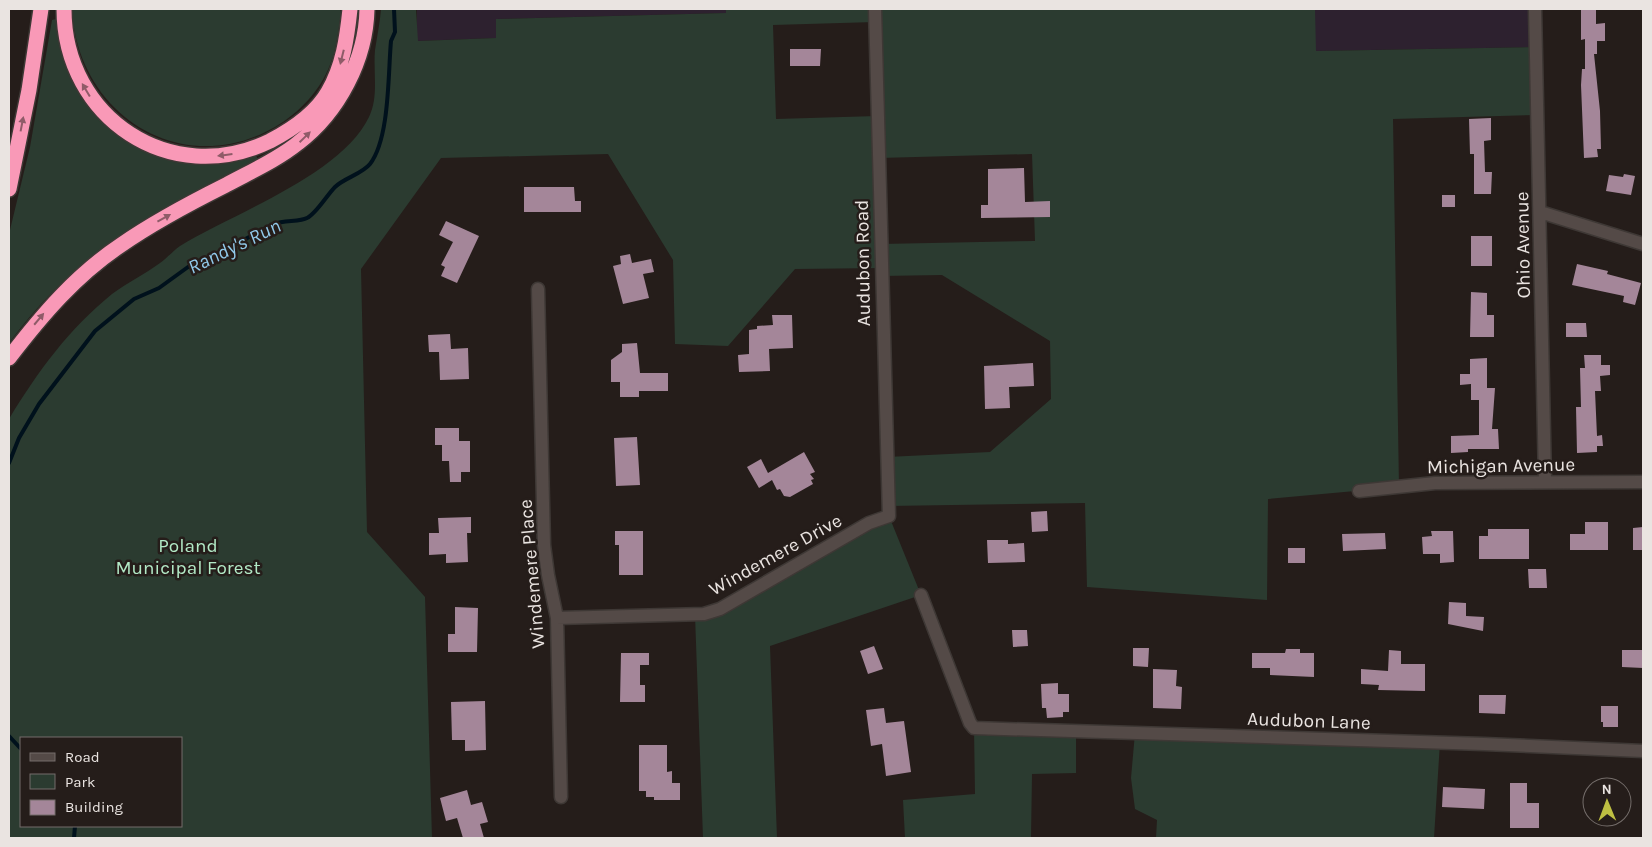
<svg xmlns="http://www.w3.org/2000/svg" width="1652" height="847" font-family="Karla,sans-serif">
	<rect width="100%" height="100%" fill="#251d1a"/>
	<!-- commercial -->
	<path fill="#2d212f" d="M417,9H726V13L496,19V38L417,41Z
		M1315,9H1535L1536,47L1315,51Z"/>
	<!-- green -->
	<path fill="#2b3b30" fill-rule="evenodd" d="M72,9H340L341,13C338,31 337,48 330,65C320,91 299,113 275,127C181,181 77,114 72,9Z
		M381,9H416L418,41L496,38V19L726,13V9H1315L1316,51L1536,47L1537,115L1393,119L1399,487L1268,499L1267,600L1087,587L1085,503L888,506L887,457L990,452L1051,399L1050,341L942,275L881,276V268L795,269L728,346L675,344L673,260L608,154L441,158L361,269L367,532L425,597L432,838H9V419C38,371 69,329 112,294C127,283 145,274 160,263C167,258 173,251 180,246C234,213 341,175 369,117C379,96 373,73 375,50C377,36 380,23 381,9ZM875,22L877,116L776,119L773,25ZM1032,154L1035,241L881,244L879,158ZM21,738H181V826H21Z
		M56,19C61,72 93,129 145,148C153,152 166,150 175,150C202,151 229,153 255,154L258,159C158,210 78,250 9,343V234L30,147L52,20Z
		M889,516L921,595L770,646L777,838H703L695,615L704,614Z
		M974,728L1076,731V773L1032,774L1031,838H905L903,800L975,794Z
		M1135,733L1440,742L1434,838H1156L1157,820L1135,809L1131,778Z"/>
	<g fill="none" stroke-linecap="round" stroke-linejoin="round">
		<!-- stream -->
		<path stroke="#00111c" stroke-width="4" d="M9,463L19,438L39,404L95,331L134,299L159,288L188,267L209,258L274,224C284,220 300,222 307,218C316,214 327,195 335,187C344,178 362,174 370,164C390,138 388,72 391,41L395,32L394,9
			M9,736L21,749
			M74,838L75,826"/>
	</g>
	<!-- building -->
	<path fill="#a48699" d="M1581,9H1596V24L1605,23V41H1597V54H1594L1600,111L1601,149H1597L1598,157L1584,158L1581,85L1582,69H1585V39L1581,40Z
		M790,49H821L820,66H790Z
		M1491,118V140L1484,141L1485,172H1492L1491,194H1474V154H1470L1469,119Z
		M1024,168L1025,202L1050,201V217L981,218V205H988V169Z
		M1624,174L1635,176L1631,195L1606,191L1609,175L1623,177Z
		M524,187H574L575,201H581V212H524Z
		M1442,195H1455V207H1442Z
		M446,221L479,236L457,283L441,276L445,267L441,265L453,242L439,235Z
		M1471,236H1492V266H1471Z
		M630,254L632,263L651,259L654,272L643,274L649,298L623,304L613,266L621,264L620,256Z
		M1577,264L1608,271L1607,274L1641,283L1635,305L1623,302L1624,296L1572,285Z
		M1471,292L1487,293V315H1494V337H1470Z
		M772,315H792L793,348L769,349L770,371L739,372L738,355L749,354V330L757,329V326L773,325Z
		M1566,323H1586L1587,337H1566Z
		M450,334L451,349L468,348L469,379L440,380L439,352H429L428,335Z
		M637,343L640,373H668V391H639V397H620V382H611V360L622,352V344Z
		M1584,355H1601V365H1610V375L1600,376L1601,391H1595L1597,436L1602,435L1603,446H1597V452L1577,453L1576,407H1581L1580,368H1585Z
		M1487,358V388H1495L1492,429H1498L1499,449H1468V452L1451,453V436L1479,435V400H1471V384L1460,385V374H1470V359Z
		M1033,363L1034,386L1009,387L1010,408L985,409L984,366Z
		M435,428H459V441H470V472H461V482H450L449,461H442V445H435Z
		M637,437L640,485L616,486L614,438Z
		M804,452L815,472L810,474L814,479L811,480L813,484L790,497L784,496L780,489L777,490L772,480L759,488L747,467L761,459L768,473Z
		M1047,511L1048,531L1032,532L1031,512Z
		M471,517V533H467L468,562L446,563V554L429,555V533H439L438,518Z
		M1585,522H1608V550H1570V534H1585Z
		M1643,527V550H1633V528Z
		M1488,529H1529V559H1479V536H1488Z
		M615,531H643V575H619V545H615Z
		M1431,531H1453L1454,562L1440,563V554H1423L1422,537L1432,536Z
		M1385,533L1386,549L1343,551L1342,534Z
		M987,540H1008V544L1024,543L1025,562L988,563Z
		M1288,548H1305V563H1288Z
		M1528,569H1546L1547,588H1529Z
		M1449,602L1466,603V616L1484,617L1483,631L1448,624Z
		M455,607L478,608L477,652H448V634H455Z
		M1012,630H1027L1028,646L1013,647Z
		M874,646L883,669L868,674L860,651Z
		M1133,648H1149L1148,667L1133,666Z
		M1286,649H1300V653H1314V677L1270,675V668H1252V653H1285Z
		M1389,650L1401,651V664H1425V691L1378,690L1379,685L1361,684V669L1388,671Z
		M1622,650H1643V668L1622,667Z
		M621,653H649V665H640V685H645V702H620Z
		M1153,669L1177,670L1176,686L1182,687L1181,709L1153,708Z
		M1058,683V694H1069V712H1063V717L1047,718L1046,708H1042L1041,684Z
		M1479,695H1506L1505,714L1479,713Z
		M485,701L486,750L465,751V740H452L451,702Z
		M1601,706H1618V727H1603V722H1601Z
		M884,708L886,723L904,721L911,772L886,776L882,744L871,746L866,710Z
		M639,745H667V772L672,771V783H680V800H654V797H646V791H639Z
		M1510,783H1527V803H1539V828H1510Z
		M1443,787L1485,789L1484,809L1442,807Z
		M467,790L471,805L482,802L488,822L480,824L484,838H463L457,818L446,821L440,798Z"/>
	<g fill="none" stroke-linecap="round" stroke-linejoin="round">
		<defs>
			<path id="minor" d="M1535,9L1545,481
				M1540,212L1643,244
				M538,289L544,545L548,575L557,618L561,797
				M1359,491L1435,483L1643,482
				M921,595L970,723L974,728L1484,744L1643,751
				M557,618L704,614L720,609L869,523L889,516L875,9"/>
			<path id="motorway" d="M64,9C64,118 171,189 270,141C291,130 316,113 328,92C343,66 347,38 350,9
				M9,189L29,90L41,9
				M9,358C42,315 76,275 121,245C154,222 190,203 226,185C250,172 277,160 298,143C339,112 366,59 367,9"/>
		</defs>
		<!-- minor casing -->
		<use href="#minor" stroke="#3e3835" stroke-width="15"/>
		<!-- motorway casing -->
		<use href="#motorway" stroke="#3e3835" stroke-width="18"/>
		<!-- minor -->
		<use href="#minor" stroke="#544a47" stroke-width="12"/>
		<!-- motorway -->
		<use href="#motorway" stroke="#f999b7" stroke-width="15"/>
	</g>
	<!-- one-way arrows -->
	<defs><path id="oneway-solid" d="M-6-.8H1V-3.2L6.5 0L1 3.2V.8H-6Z" transform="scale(1.25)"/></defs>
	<g fill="#8f5b68">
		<use href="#oneway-solid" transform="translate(342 57) rotate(104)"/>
		<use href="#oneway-solid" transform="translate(86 90) rotate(-121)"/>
		<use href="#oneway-solid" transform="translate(22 124) rotate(-79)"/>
		<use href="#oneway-solid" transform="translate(305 137) rotate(-44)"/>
		<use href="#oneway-solid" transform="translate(225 155) rotate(173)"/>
		<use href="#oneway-solid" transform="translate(164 218) rotate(-29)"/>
		<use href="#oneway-solid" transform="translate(39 319) rotate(-50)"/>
	</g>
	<g text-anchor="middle" stroke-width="5" stroke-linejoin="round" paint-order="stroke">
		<!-- street labels -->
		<g font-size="19" fill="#eae4e1" stroke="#251d1a">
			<text transform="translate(1522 245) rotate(-91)" y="7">Ohio Avenue</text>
			<text transform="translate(862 263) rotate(-91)" y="7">Audubon Road</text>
			<text transform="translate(1501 465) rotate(-1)" y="7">Michigan Avenue</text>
			<text transform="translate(775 554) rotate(-29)" y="7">Windemere Drive</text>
			<text transform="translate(531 574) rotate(-95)" y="7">Windemere Place</text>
			<text transform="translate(1309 720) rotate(2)" y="7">Audubon Lane</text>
		</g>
		<!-- park labels -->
		<g font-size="19" fill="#b2e9c6" stroke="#251d1a">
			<text x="188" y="552">Poland<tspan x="188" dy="22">Municipal Forest</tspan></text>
		</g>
		<!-- water labels -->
		<g font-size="20" font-style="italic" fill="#91c9ea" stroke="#251d1a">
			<text transform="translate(234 246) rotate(-26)" y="7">Randy's Run</text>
		</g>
	</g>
	<!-- border -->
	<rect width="1652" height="847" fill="none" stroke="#eae4e1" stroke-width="20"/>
	<!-- legend -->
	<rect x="20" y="737" width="162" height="90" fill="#251d1a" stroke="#746d6a"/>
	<rect x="30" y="753" width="25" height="8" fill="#544a47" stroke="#746d6a"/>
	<text x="65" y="762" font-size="15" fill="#eae4e1">Road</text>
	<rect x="30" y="774" width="25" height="15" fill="#2b3b30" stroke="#746d6a"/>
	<text x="65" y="787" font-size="15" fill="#eae4e1">Park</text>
	<rect x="30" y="800" width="25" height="15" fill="#a48699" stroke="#746d6a"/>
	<text x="65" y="812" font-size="15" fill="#eae4e1">Building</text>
	<!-- north arrow -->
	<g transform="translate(1607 802) rotate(359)"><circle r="24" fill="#251d1a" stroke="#746d6a"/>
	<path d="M0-4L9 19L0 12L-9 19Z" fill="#bebf42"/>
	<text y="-8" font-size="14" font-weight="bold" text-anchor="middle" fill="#eae4e1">N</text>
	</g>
</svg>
